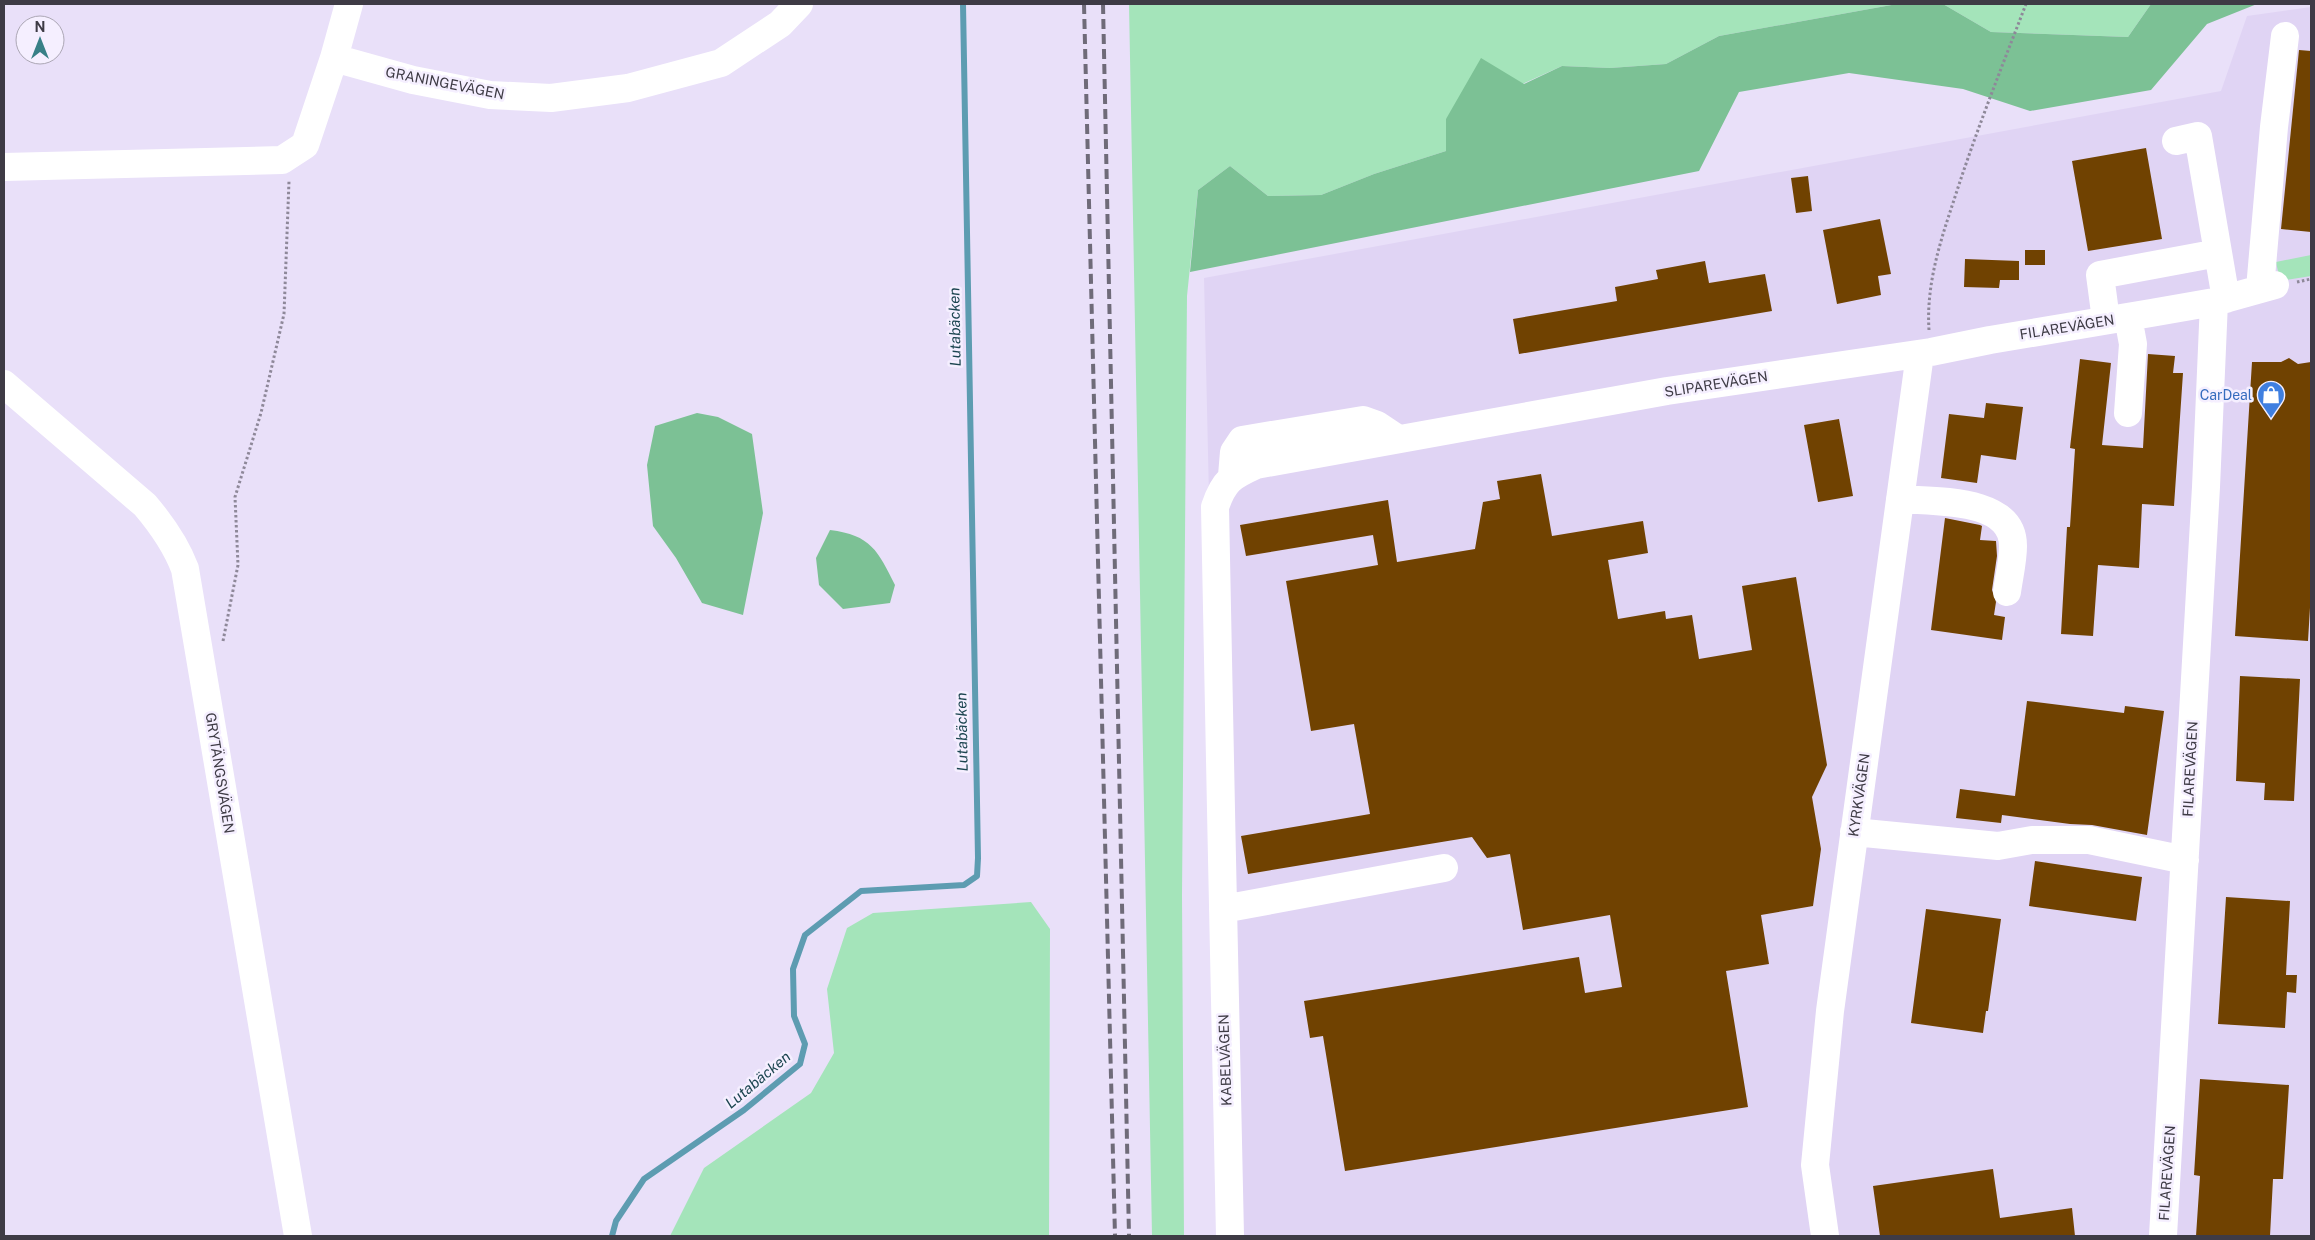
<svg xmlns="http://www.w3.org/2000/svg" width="2315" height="1240" font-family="'Public Sans',sans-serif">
	<rect width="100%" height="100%" fill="#e9e0f9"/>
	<!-- built -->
	<path fill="#e0d4f4" d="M2311,7V1236H1226L1204,278L2221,91L2247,16Z"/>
	<!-- green -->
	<path fill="#a4e4ba" d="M1129,4H1897L1719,36L1666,64L1610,68L1562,66L1446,119V151L1374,174L1321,195L1268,196L1230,166L1198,190L1187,296L1182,895L1184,1236H1152Z
		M1943,4H2151L2128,37L1991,32Z
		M2311,255V276L2280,281L2276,262Z
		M1031,902L1050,929L1049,1236H670L704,1168L811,1093L834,1053L827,989L847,928L873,913Z"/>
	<!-- forest -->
	<path fill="#7cc195" d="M1897,4H1943L1991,32L2128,37L2151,4H2257L2207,24L2151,90L2030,111L1963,89L1849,73L1739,92L1699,171L1190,272L1198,190L1230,166L1268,196L1321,195L1374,174L1446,151V119L1481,58L1524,84L1562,66L1610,68L1666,64L1719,36Z
		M697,413L718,417L752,434L763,513L743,615L702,603L676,558L653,526L647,465L655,426Z
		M830,530C871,535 878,551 895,585L890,603L843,609L819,585L816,558Z"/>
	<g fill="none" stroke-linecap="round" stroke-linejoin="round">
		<!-- stream -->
		<path stroke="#5d9cb1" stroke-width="6" d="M612,1236L616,1221L644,1179L744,1110L800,1064L805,1044L794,1016L793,969L805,935L861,891L964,885L977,876L978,858L963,4"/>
	</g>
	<!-- building -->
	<path fill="#704201" d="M2299,50L2311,51V232L2281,229Z
		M2146,148L2162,239L2088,251L2072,161Z
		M1808,176L1812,211L1796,213L1791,178Z
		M1880,219L1891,274L1878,276L1881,295L1837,304L1823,230Z
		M2025,250H2045V265H2025Z
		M1965,259L2019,261V280H2000L1999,288L1964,287Z
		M1705,261L1709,283L1765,274L1772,311L1519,354L1513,319L1617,301L1615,287L1658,279L1656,270Z
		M2148,354L2175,356L2173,373H2183L2174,506L2142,504L2139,568L2098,565L2093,636L2061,634L2067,527H2070L2075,449L2070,448L2080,359L2111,363L2102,445L2143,448Z
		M2289,358L2298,364L2311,362V591L2308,641L2235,636L2252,362H2281Z
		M1986,403L2023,407L2016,460L1981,455L1977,483L1941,478L1949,414L1984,418Z
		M1839,419L1853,496L1818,502L1804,425Z
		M1541,474L1552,536L1643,521L1648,553L1608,560L1618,619L1665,611L1666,619L1692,615L1699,659L1752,650L1742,586L1796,577L1827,765L1812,797L1821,849L1813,906L1761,915L1769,964L1726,971L1748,1107L1345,1171L1323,1036L1310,1038L1304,1001L1579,957L1585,993L1622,987L1610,915L1523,930L1510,854L1487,858L1472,837L1248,874L1241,836L1370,814L1354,724L1311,731L1286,581L1378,565L1373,535L1246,556L1240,525L1388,500L1397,562L1475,549L1483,502L1500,499L1497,481Z
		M1945,518L1980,525L1982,526L1980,540L1996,541L1997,556L1992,590L1996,602L1994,615L2005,617L2002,640L1931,630Z
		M2240,676L2300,679L2294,801L2264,800L2265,783L2236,781Z
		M2027,701L2124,713L2125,706L2164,711L2147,835L2092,825L2070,824L2002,815L2001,823L1956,818L1960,789L2015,796Z
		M2035,861L2142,877L2136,921L2029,906Z
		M2226,897L2290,901L2286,975H2297L2296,993L2287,992L2285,1028L2218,1024Z
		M1926,909L2001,919L1988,1011H1986L1983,1033L1911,1023Z
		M2200,1079L2289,1085L2283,1179H2273L2270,1236H2196L2200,1176L2194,1175Z
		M1993,1169L2000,1218L2072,1208L2075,1236H1880L1873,1186Z"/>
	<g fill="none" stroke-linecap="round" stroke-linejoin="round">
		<!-- path -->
		<path stroke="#8e8899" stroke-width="3" stroke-dasharray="2.5 2.5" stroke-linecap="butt" d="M2297,282L2311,279
			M1929,330C1926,285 1940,242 1954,200C1975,134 2001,69 2026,4
			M223,641L238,565L235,497L261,413L284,314L289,181"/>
		<!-- minor -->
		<path stroke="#fff" stroke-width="28" d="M349,4L334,58L413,80L490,95L551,98L628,88L721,63L780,24L799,4
			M2176,141L2198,136L2226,299
			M4,167L282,160L305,145L334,58
			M2260,289L2274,127L2285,36
			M2128,317L2133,344L2128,413
			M2106,320L2100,275L2218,253
			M4,384L145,505C162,525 176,545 185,569L298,1236
			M1232,476L1234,452L1242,440L1363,420L1377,425L1398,439
			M1900,499C1934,502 2013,497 2013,546C2013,561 2009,577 2007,592
			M1854,832L1998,846L2032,840H2089L2185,860
			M1223,909L1444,868
			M1230,1236C1223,993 1221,750 1215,507C1224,480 1232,476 1256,465L1667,391L1931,352L1990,340L2151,313L2214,302L2275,285
			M1825,1236L1815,1165L1830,1011L1920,354
			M2163,1236L2206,487L2214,302"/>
		<!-- rail -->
		<path stroke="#6f6b79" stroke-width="4" stroke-dasharray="10 5" stroke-linecap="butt" d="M1084,4L1115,1236
			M1103,4L1129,1236"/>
	</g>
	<!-- icons -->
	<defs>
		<symbol id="shop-pin" viewBox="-11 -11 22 30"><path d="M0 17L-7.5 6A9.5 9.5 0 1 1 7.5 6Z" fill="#3f7fe0" stroke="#f5efff"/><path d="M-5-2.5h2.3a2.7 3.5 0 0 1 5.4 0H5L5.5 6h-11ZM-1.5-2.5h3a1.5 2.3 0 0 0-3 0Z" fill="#fff"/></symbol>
	</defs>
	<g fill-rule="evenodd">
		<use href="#shop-pin" x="2255" y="379" width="32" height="43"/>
	</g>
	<g text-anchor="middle" stroke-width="5" stroke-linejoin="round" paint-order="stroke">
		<!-- street labels -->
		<g font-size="14" fill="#3e3b45" stroke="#f5efff">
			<text transform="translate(445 83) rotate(11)" y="5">GRANINGEVÄGEN</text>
			<text transform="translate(2067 327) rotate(-9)" y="5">FILAREVÄGEN</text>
			<text transform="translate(1716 384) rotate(-9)" y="5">SLIPAREVÄGEN</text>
			<text transform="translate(2190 769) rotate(-87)" y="5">FILAREVÄGEN</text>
			<text transform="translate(220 773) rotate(81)" y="5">GRYTÄNGSVÄGEN</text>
			<text transform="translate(1859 795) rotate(-82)" y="5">KYRKVÄGEN</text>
			<text transform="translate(1225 1060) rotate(-92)" y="5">KABELVÄGEN</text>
			<text transform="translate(2167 1173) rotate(-86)" y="5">FILAREVÄGEN</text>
		</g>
		<!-- shop labels -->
		<g font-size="14" fill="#366cbe" stroke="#f5efff" text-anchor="end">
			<text x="2252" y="400">CarDeal</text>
		</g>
		<!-- water labels -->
		<g font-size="15" font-style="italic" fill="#1c4550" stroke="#f5efff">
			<text transform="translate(955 327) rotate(-91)" y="5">Lutabäcken</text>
			<text transform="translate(962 732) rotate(-91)" y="5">Lutabäcken</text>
			<text transform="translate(758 1080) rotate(-40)" y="5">Lutabäcken</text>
		</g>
	</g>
	<!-- border -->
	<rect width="2315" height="1240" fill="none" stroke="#3e3b45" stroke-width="10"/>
	<!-- north arrow -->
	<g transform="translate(40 40)"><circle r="24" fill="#f5efff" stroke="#aca7b5"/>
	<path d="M0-4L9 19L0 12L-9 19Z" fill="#388087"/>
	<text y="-8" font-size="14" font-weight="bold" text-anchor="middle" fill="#3e3b45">N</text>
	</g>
</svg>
